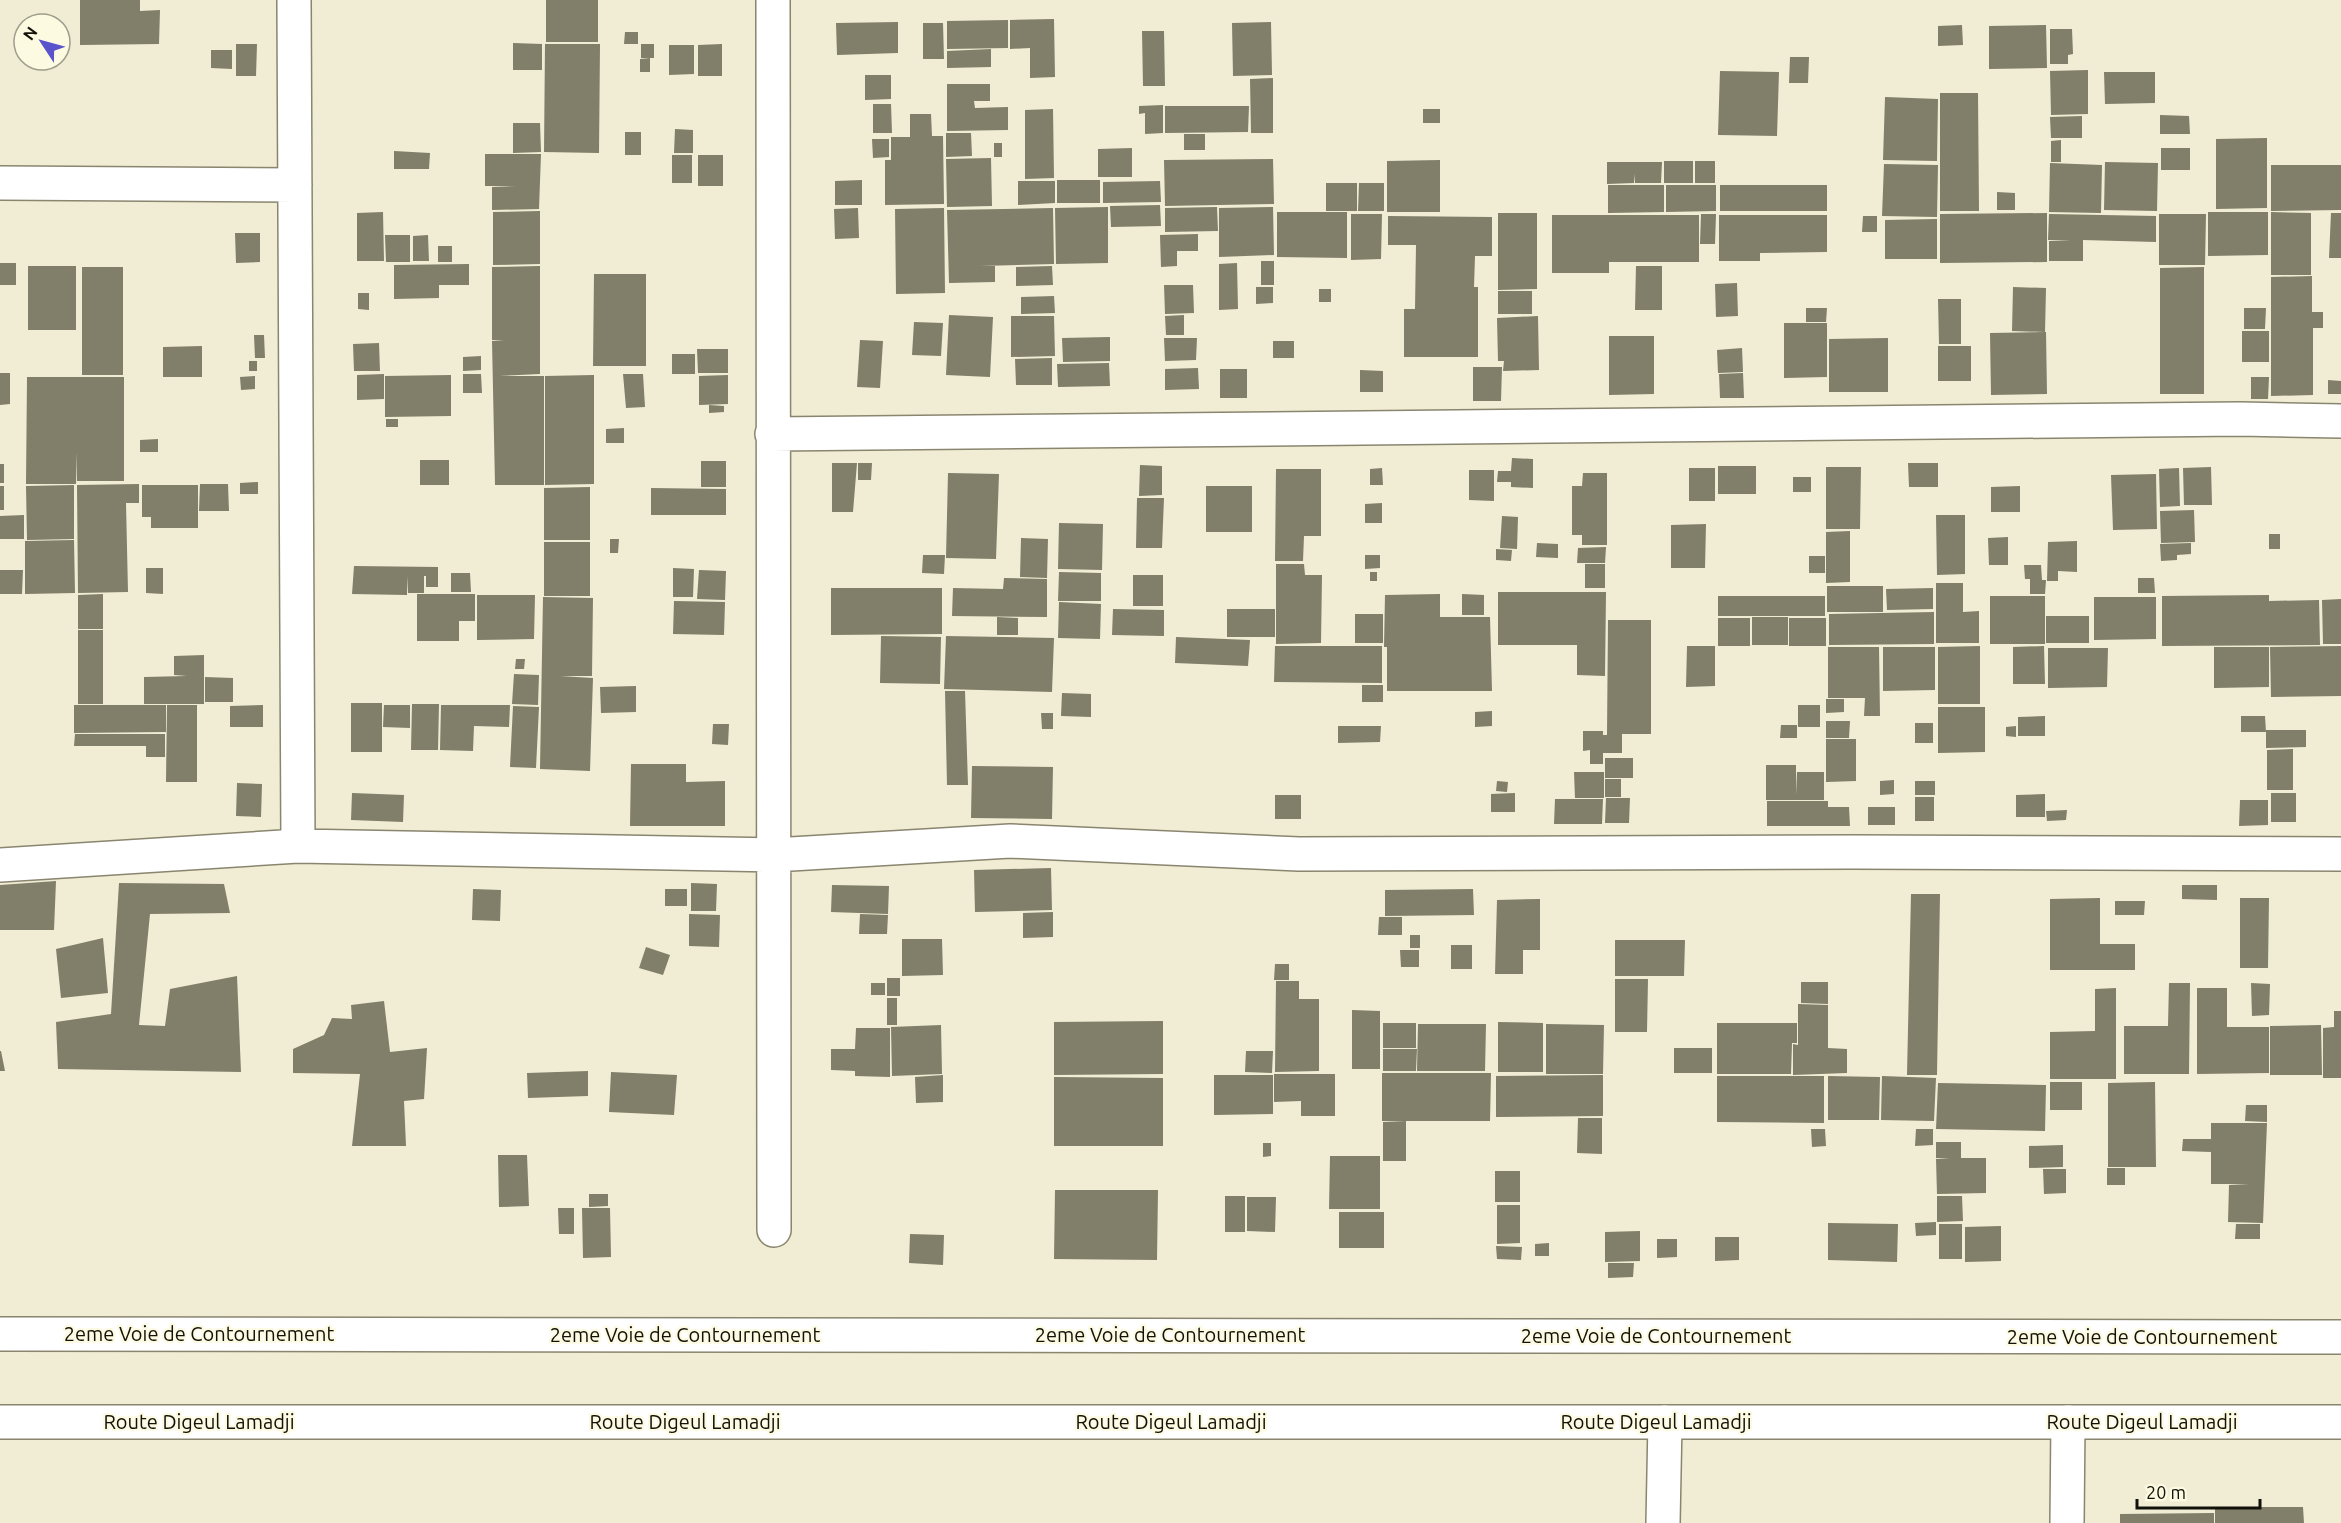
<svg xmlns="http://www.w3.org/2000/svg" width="2341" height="1523" font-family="Ubuntu,sans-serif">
	<rect width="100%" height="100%" fill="#f0edd4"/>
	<!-- building -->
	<path fill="#817e69" d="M80,0H140V11L160,10L159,44L80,45Z
		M546,0H598V42H546Z
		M1054,19L1055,77L1030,78V48L1010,49V20Z
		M1008,20V48L947,49V21Z
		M898,22V53L837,55L836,23Z
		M1271,22L1272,75L1233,76L1232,23Z
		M923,23H943L944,59H923Z
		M1962,25L1963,45L1938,46V26Z
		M2046,25L2047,68L1989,69V26Z
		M2050,29H2072L2073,54L2068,55V64H2050Z
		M1142,31H1164L1165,86H1143Z
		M625,32H638V44H624Z
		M513,43L542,44V70H513Z
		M236,44H257L256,76H236Z
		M545,44H600L599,153L544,152Z
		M641,44H654V58H641Z
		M722,44V76H698V45Z
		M669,45H694V74L669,75Z
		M991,49V67L947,68V51Z
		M211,50H232V69L211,68Z
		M1790,57H1809L1808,83H1789Z
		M650,58V72H640V59Z
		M2088,70V114L2051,115L2050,71Z
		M1720,71L1779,72L1777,136L1718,135Z
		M2104,72H2155V103L2105,104Z
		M865,75H891V99L865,100Z
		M1273,78V133H1251L1250,79Z
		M947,84H990V101H974L975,108L1008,107V130L947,131Z
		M1940,93H1978L1979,211H1940Z
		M1885,97L1938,99L1937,161L1883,160Z
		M873,104H891L892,133H873Z
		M1163,105V133L1145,134V113L1139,114V106Z
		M1165,106H1249L1248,132L1165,133Z
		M1053,109L1054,178L1025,179V110Z
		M1423,109H1440V123H1423Z
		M910,114H931L932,136H943L944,204L885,205V160H891V137H910Z
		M2160,115L2189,116L2190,134H2160Z
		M2082,116V138H2051L2050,117Z
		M513,123H540L541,152L513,153Z
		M675,129L693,130V153H674Z
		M625,132H641V155H625Z
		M946,133H971L972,156L946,157Z
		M1184,134H1205V150H1184Z
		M2267,138V208L2216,209V139Z
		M872,139H889V157L873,158Z
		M2061,140V162H2051V141Z
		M994,143H1002V157H994Z
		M1132,148V177H1098V149Z
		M2161,148H2190V170H2161Z
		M394,151L430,153L429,169H394Z
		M485,154H541L539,209L492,210V187L517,186H485Z
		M672,155H692V183H672Z
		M698,155H723V186H698Z
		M991,158L992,206L947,207L946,159Z
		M1273,159L1274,204L1165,206L1164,160Z
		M1440,160V212H1387V161Z
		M1664,161H1693V183H1664Z
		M1695,161H1715V183H1695Z
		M1607,162H1662L1661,183H1635V174L1634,183L1607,184Z
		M2105,162L2158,163L2157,211L2104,210Z
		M2050,163L2102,165L2101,213L2049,212Z
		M1884,164L1938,165L1937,217L1882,216Z
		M2271,165H2341V210L2271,211Z
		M862,180V205H835V181Z
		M1057,180H1100V203H1057Z
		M1018,181H1055V203L1018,205Z
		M1160,181L1161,202L1103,203V182Z
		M1326,183H1357V211H1326Z
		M1359,183H1384V211H1358Z
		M1608,185H1664V212L1608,213Z
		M1666,185H1716V211L1666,212Z
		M1720,185H1827V211H1720Z
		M1997,192L2015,193V210H1997Z
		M1160,205L1161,226L1111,227L1110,206Z
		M1108,207V263L1056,264L1055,208Z
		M1217,207L1218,231L1165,232V208Z
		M1273,207L1274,255L1219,257V208Z
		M858,208L859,238L835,239L834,209Z
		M944,208L945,293L896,294L895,209Z
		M1053,208L1054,264L980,266H995V282L949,283L947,210Z
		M540,211V264L493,265V212Z
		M383,212L384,261H357V213Z
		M1277,212H1347V258L1277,257Z
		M2208,212H2268V255L2208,256Z
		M2271,212L2311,213V275H2271Z
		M1498,213H1537V289L1498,290Z
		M2047,213V262L1940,263V214Z
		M2331,213H2341V258H2329Z
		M1351,214H1382L1381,259L1351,260Z
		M1701,214H1716L1715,244H1700Z
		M2049,214L2156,216V242L2083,240V261H2049V241L2071,240H2048Z
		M2159,214H2206L2205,265H2159Z
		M1552,215H1699V262H1609V273H1552Z
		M1719,215H1827V252L1760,253V261H1719Z
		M1388,216L1492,217V256H1475L1474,287H1478V357H1404V309H1415L1416,245H1388Z
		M1863,216H1877V232H1862Z
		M1937,219V259H1885V220Z
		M235,233H260V262L236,263Z
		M1198,234V251H1177V266L1161,267L1160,235Z
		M385,235H410V262H386Z
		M428,235L429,261H413V236Z
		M438,246H452V262H438Z
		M1261,261H1274V285H1261Z
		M0,263H16V285H0Z
		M1237,263L1238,309L1219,310V264Z
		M469,264V285H439V298L394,299V265Z
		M28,266H76V330H28Z
		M540,266V374L499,376H544V485H495L492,341H504L492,340V267Z
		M1052,266L1053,285L1016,286V267Z
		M1636,266H1662V310H1635Z
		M82,267H123V375H82Z
		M2204,267V394H2160V268Z
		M594,274H646V366H593Z
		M2312,276V312H2323V328H2313V395L2271,396V277Z
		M1737,283L1738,316L1716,317L1715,284Z
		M1164,285H1193L1194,313L1165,314Z
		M1256,287H1273V303L1256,304Z
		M2013,287L2046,288L2045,332L2012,331Z
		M1319,289H1331V302H1319Z
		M1498,291H1532V314H1498Z
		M358,293H369V310L358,309Z
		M1054,296L1055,313L1021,314V297Z
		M1938,299H1961V344H1939Z
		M1806,308H1827L1826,322H1806Z
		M2244,308H2266L2265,329H2244Z
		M949,315L993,317L990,377L946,375Z
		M1184,315V335H1166L1165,316Z
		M1011,316H1054L1055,356L1011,357Z
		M1538,316L1539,370L1503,371L1504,361H1498L1497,318Z
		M914,322L943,323L941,356L912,355Z
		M1784,323H1827V377L1784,378Z
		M2242,331H2269V362H2242Z
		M2046,332L2047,394L1991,395L1990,333Z
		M254,335H264L265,358H255Z
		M1609,336H1654V394L1609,395Z
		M1110,337V361L1063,362L1062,338Z
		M1164,338H1197L1196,360L1165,361Z
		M1888,338V392H1829V339Z
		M860,340L883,341L880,388L857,387Z
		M1273,341H1294V358H1273Z
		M379,343L380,371H354L353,344Z
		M202,346V377H163V347Z
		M1938,346H1971V381H1938Z
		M1742,348L1743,372L1718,373L1717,350Z
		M697,349H728V373H698Z
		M672,354H695V374H672Z
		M481,356V370L463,371V357Z
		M1052,358V385H1016L1015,359Z
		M249,361H257V371H249Z
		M1109,363L1110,386L1058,387L1057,364Z
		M1473,367H1502L1501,401H1473Z
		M1198,368L1199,389L1165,390V369Z
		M1220,369H1247V398H1220Z
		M1360,370L1383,371V392H1360Z
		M0,373H10V404L0,405Z
		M1743,373L1744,398H1720L1719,374Z
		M384,374V399L357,400V375Z
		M463,374H481L482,393H463Z
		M623,374H643L645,407L626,408Z
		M451,375V416L385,417V376Z
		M594,375V484L545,485V376Z
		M728,375V404L699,405V376Z
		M255,376V389L241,390L240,377Z
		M27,377H124V481H77V452L76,484H26Z
		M2251,377H2269L2268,399H2251Z
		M2328,380L2341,381V394H2328Z
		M709,405L724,406V412L709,413Z
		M386,419H398V427H386Z
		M624,428V443H606V429Z
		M158,439V452H140V440Z
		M1512,458L1533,459V488L1511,487V482H1497L1498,471H1511Z
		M420,460H449V485H420Z
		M701,461H726V487H701Z
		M832,463H857L853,512H832Z
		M858,463H872L871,480H858Z
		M1908,463H1938V487H1909Z
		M0,464H4V483H0Z
		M1140,465L1162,466V495L1139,496Z
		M1718,466H1756V494H1718Z
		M1826,467H1861L1860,529H1826Z
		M2211,467L2212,505H2184L2183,468Z
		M1382,468L1383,485H1370V469Z
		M1689,468H1715V501H1689Z
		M2179,468L2180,506L2160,507L2159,469Z
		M1276,469H1321V536H1304L1303,561H1275Z
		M1469,470H1494V501L1469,500Z
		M948,473L999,474L996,559L946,558Z
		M1583,473H1607V545H1582V535H1572V486H1582Z
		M2156,474L2157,529L2113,530L2111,475Z
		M1793,477H1811V492H1793Z
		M258,482V494H240V483Z
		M139,484V503H126L128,592L78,593L77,485Z
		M200,484H228L229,511H199Z
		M74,485V539L27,540L26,486Z
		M142,485H198V528H151V517H142Z
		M0,486H4V510H0Z
		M1206,486H1252V532H1206Z
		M2020,486V512H1991V487Z
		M590,487V540H544V488Z
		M651,488L726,489V515H651Z
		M1137,498H1164L1162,548H1136Z
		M1382,503V523H1365V504Z
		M2194,510L2195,542L2161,543L2160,511Z
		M24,515V539H0V516Z
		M1936,515H1965V574L1937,575Z
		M1502,516L1518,517L1517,549L1500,548Z
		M1059,523L1103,524L1102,570L1058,569Z
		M1706,524L1705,568H1671V525Z
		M1850,531V582L1826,583V532Z
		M2269,534H2280V549H2269Z
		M2008,537V565H1989L1988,538Z
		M1021,538L1048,539L1047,578L1020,577Z
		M610,539H619L618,553H610Z
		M74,540L75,593L25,594V541Z
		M2077,541V572L2058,571V581H2047L2048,542Z
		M544,542H590V596H544Z
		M1537,543L1558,544V558L1536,557Z
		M2191,543V554L2177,555V560L2161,561L2160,544Z
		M1606,547L1605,563H1577L1578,548Z
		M1496,549L1512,550L1511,561L1496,560Z
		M923,555H945L944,574L922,573Z
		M1365,555H1380V568L1365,569Z
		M1809,556H1825V573H1809Z
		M1276,564H1304L1305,575H1322L1321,643L1276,644Z
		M1585,564H1605V588H1585Z
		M2024,565H2041L2042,580H2046L2045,594H2030V579H2025Z
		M354,566L438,567V587H426V576H424V593H408L407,576V595L352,594Z
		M146,568H163V594L146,593Z
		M673,568L694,569L693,597H673Z
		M0,570H23L22,594H0Z
		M699,570L726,571L725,600L697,599Z
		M1059,572L1101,573V601H1058Z
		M1370,572H1377V581H1370Z
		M451,573H470L471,592H451Z
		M1133,575H1163V606H1133Z
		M1004,578L1047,579V617L952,616L953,588L1003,589Z
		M2138,578H2154L2155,593H2138Z
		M1936,583H1963V612L1979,611V643H1936Z
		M1827,586H1883V612H1827Z
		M831,588H942V634L831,635Z
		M1933,588V609L1887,610L1886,589Z
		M1498,592H1606L1605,676L1577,675V645H1498Z
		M103,594V629H78V595Z
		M417,594H475V621H459V641H417Z
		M1440,594V617H1490L1492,691H1387V647H1384L1385,595Z
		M1462,594L1484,595V615H1462Z
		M477,595H535L534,639L477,640Z
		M2269,595V601L2319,600L2320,645L2162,646V596Z
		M1718,596H1825V616H1718Z
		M1990,596H2045V644H1990Z
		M543,597L593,598L592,676H560L593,678L590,771L540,769Z
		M2094,597H2156V639L2094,640Z
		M2341,599V644H2323L2322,600Z
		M674,601L725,602L724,635L673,634Z
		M1059,602L1101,604L1100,639L1058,638Z
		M1113,609L1164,610V636L1112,635Z
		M1227,609H1275V637H1227Z
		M1934,612V644L1829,645V614Z
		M1355,614H1383V643H1355Z
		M2046,616H2089V643H2046Z
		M997,617L1018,618V635H997Z
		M1752,617H1788V645H1752Z
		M1718,618H1750V646H1718Z
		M1789,618H1826V646H1789Z
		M1608,620H1651V734H1622V753H1603V764H1590V750L1583,751V731H1603V735H1607Z
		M78,630H103V704H78Z
		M881,636L941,637L940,684L880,683Z
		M946,636L1054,638L1052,692L944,689Z
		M1176,637L1250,640L1248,666L1175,663Z
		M1275,646H1382V683L1274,682Z
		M1687,646H1715V686L1686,687Z
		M1980,646V704H1938V647Z
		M2044,646L2045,684H2013V647Z
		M2341,646V696L2271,697L2270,647Z
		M1828,647H1879L1880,716H1864L1865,698H1828Z
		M1883,647H1935V690L1883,691Z
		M2214,647H2269V687L2214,688Z
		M2048,648H2108L2107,687L2048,688Z
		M204,655V704H144V677L187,676L174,675V656Z
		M516,659H525L524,669H515Z
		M514,674L539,675L538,705L512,704Z
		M205,677L233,678V702H205Z
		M1362,685H1383V702H1362Z
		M636,686V712L601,713L600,687Z
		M945,691H965L968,785H947Z
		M1062,693L1091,694V717L1061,716Z
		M1826,699H1844V712L1826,713Z
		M351,703H382V752H351Z
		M412,704H439L438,750H411Z
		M74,705H166V732L74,733Z
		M167,705H197V782H166Z
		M263,705V727H230V706Z
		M384,705H410V728L383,727Z
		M441,705H510L509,727L474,726L473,751L440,750Z
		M1798,705H1820V727H1798Z
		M513,706L539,707L536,768L510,767Z
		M1938,707H1985V752L1938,753Z
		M1492,711V726L1475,727V712Z
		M1041,713H1053V729H1042Z
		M2045,716V736H2018V717Z
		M2241,716H2265L2266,732H2241Z
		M1826,721H1850L1849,738H1826Z
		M1915,723H1933V743H1915Z
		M713,724H729L728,745L712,744Z
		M1781,725H1797V738H1780Z
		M1338,726H1381L1380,742L1338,743Z
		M2016,726V737L2006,736V727Z
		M2266,730H2306V747L2266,748Z
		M75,734H165V757H146V746H74Z
		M1826,739H1856V781L1826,782Z
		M2293,749V790H2267V750Z
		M1605,758H1633V778H1605Z
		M631,764H686V782L725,781V826H630Z
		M1766,765H1796V795L1797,772H1824V800H1766Z
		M972,766L1053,767L1052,819L971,818Z
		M1574,772H1604V798H1575Z
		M1605,779H1621V797H1605Z
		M1894,780V794L1880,795V781Z
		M1497,781L1508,782L1507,792L1496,791Z
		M1915,781H1935V795H1915Z
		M237,783L262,784L261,817L236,816Z
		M352,793L404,795L403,822L351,820Z
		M1515,793V812H1491V794Z
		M2271,793H2296V822H2271Z
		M2045,794V817H2016V795Z
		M1275,795H1301V819H1275Z
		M1915,797H1934V821H1915Z
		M1606,798H1630L1629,823H1605Z
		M1555,799H1603L1602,824H1554Z
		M2240,800H2268V825L2239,826Z
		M1767,801H1828V807H1849L1850,826H1767Z
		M1868,807H1895V825H1868Z
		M2067,810L2066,820L2047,821L2046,811Z
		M1051,868L1052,910L975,912L974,870Z
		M56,881L54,930H0V885Z
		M119,883L224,884L230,913L150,914L139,1025L165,1026L170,989L237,976L241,1072L58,1069L56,1022L111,1014Z
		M691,883L717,884L716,911H691Z
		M832,885L889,886L888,914L831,912Z
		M2182,885H2217V900L2182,899Z
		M473,889L501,890L500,921L472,920Z
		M665,889H687V906H665Z
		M1473,889L1474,915L1385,916V890Z
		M1911,894H1940L1937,1075H1907Z
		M2100,898V944H2135V970H2050V899Z
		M2240,898H2269L2268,968H2240Z
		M1540,899V950H1523V974H1495L1497,900Z
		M2115,901H2145L2144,915H2115Z
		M1053,912V937L1023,938V913Z
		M689,914L720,915L719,947L689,946Z
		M860,914L888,915L887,934H859Z
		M1379,917H1402V935H1378Z
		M1410,935H1420V948H1410Z
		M103,938L108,993L61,998L56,949Z
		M902,939H942L943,975L902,976Z
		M1615,940H1685L1684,976H1615Z
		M1451,945H1472V969H1451Z
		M646,947L670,955L663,975L639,968Z
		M1400,950H1419V967H1401Z
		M1275,964H1289V980H1274Z
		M887,978H900V996H887Z
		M1615,979H1648L1647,1032H1615Z
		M1276,981H1299V999H1319V1071L1275,1072Z
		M1801,982H1828V1004L1801,1003Z
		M871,983H885V995H871Z
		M2169,983H2190L2189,1074H2124V1026H2168Z
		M2251,983L2270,984L2269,1015L2252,1016Z
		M2116,988V1079H2050V1032L2095,1031V989Z
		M2197,988H2227V1027H2269V1073L2197,1074Z
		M887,998H897V1025H887Z
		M384,1001L390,1052L427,1048L424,1099L404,1101L406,1146H352L360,1074L293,1073V1049L324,1035L332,1018L352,1019L351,1005Z
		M1798,1004L1828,1005V1048L1847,1049V1073L1793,1075V1044L1798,1045Z
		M1352,1010L1380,1011V1069H1352Z
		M2334,1011H2341V1078H2323V1028L2334,1027Z
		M1163,1021V1074L1054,1075V1022Z
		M1498,1022L1543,1023V1072H1498Z
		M1383,1023H1416V1048H1383Z
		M1717,1023H1797V1043H1792L1791,1074H1717Z
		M1418,1024H1486L1485,1071H1417Z
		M1546,1024L1604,1025L1603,1074H1546Z
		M941,1025L942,1074L892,1076L891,1027Z
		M2321,1025L2322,1075H2270V1026Z
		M856,1028H890V1077L855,1076V1071L831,1070V1049H855Z
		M1674,1048H1712V1073H1674Z
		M1383,1049H1417L1416,1071H1383Z
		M0,1051H1L5,1071H0Z
		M1246,1051H1273L1272,1073L1245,1072Z
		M588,1071V1096L528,1098L527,1073Z
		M611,1072L677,1075L674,1115L609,1112Z
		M1382,1073H1491L1490,1121H1382Z
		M1274,1074H1335V1116H1301V1101L1274,1102Z
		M943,1075V1102L916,1103L915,1077Z
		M1214,1075H1273V1114L1214,1115Z
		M1603,1075V1116L1496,1117V1076Z
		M1717,1076H1824V1123L1717,1122Z
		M1828,1076L1880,1077L1879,1120H1828Z
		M1882,1076L1936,1078L1934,1121L1881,1120Z
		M1054,1077L1163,1078V1146H1054Z
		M2050,1082H2082V1110H2050Z
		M2155,1082L2156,1167H2108V1083Z
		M1938,1083L2046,1085L2045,1131L1936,1129Z
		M2246,1105H2267V1122L2245,1121Z
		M1578,1118H1602V1154L1577,1153Z
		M1406,1121V1161H1383V1122Z
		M2211,1123H2267L2263,1223L2228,1222L2229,1185L2249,1184H2211V1152L2182,1151L2183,1139H2211Z
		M1811,1129H1825L1826,1146L1812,1147Z
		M1916,1129H1933V1145L1915,1146Z
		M1936,1142H1961V1158H1986V1193L1937,1194L1936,1159H1950L1936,1158Z
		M1263,1143H1271V1156L1263,1157Z
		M2063,1145V1167L2029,1168V1146Z
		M498,1155H527L529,1206L499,1207Z
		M1330,1156H1380V1209H1329Z
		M2107,1168H2125V1185H2107Z
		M2043,1169H2066V1193L2044,1194Z
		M1495,1171H1520V1202H1495Z
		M1055,1190H1158L1157,1260L1054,1259Z
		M589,1194H608V1206L589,1207Z
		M1225,1196H1245V1232H1225Z
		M1937,1196H1962L1963,1221L1937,1222Z
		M1247,1197H1276L1275,1232L1247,1231Z
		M1497,1205H1520V1243L1497,1244Z
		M558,1208H574V1234H559Z
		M582,1208H610L611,1257L583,1258Z
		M1339,1212H1384V1248H1339Z
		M1936,1222V1235L1916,1236L1915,1223Z
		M1828,1223L1898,1224L1897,1262L1828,1260Z
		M1939,1224H1962V1259H1939Z
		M2236,1224H2260V1239H2235Z
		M2001,1226V1261L1965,1262V1227Z
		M1640,1231V1261L1605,1262V1232Z
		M910,1234L944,1235L943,1265L909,1263Z
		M1715,1237H1739V1260L1715,1261Z
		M1657,1239H1677V1257L1657,1258Z
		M1549,1243V1256H1535V1244Z
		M1496,1246L1522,1247L1521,1260L1497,1259Z
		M1608,1263H1634L1633,1277L1608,1278Z
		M2215,1507H2303L2304,1523H2215Z
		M2214,1513V1523H2120V1514Z"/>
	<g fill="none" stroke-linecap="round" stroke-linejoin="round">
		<defs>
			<path id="street" d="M294,0L298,846
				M773,0L774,1230
				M0,183L295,185
				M772,434L2240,419L2341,421
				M0,865L298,846L774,855L1010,841L1299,854L1852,852L2341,854
				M1663,1523L1665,1422
				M2067,1523L2068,1422"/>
			<path id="secondary" d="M0,1334L2341,1337
				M0,1422H2341"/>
		</defs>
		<!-- street casing -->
		<use href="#street" stroke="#89856f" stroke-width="36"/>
		<!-- secondary casing -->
		<use href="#secondary" stroke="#89856f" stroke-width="36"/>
		<!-- street -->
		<use href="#street" stroke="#fff" stroke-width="33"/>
		<!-- secondary -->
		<use href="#secondary" stroke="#fff" stroke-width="33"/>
	</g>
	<g text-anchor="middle" stroke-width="4.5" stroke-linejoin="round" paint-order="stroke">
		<!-- street labels -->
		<g font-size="20" fill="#13120a" stroke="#fdfae2">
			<text x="199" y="1341">2eme Voie de Contournement</text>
			<text x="685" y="1342">2eme Voie de Contournement</text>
			<text x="1170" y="1342">2eme Voie de Contournement</text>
			<text x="1656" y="1343">2eme Voie de Contournement</text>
			<text x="2142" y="1344">2eme Voie de Contournement</text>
			<text x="199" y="1429">Route Digeul Lamadji</text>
			<text x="685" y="1429">Route Digeul Lamadji</text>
			<text x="1171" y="1429">Route Digeul Lamadji</text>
			<text x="1656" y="1429">Route Digeul Lamadji</text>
			<text x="2142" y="1429">Route Digeul Lamadji</text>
		</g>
	</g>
	<!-- north arrow -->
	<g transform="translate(42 42) rotate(306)"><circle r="28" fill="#fdfae2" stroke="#9f9d8c" stroke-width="1.5"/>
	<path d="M0-4.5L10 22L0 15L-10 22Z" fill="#5a54cc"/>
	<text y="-9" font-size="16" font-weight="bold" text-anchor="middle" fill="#13120a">N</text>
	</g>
	<!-- scale -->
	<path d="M2137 1499v9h123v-9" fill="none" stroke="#13120a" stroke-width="3"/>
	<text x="2146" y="1499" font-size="18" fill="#13120a" stroke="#fdfae2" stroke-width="4.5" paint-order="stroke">20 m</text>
</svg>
